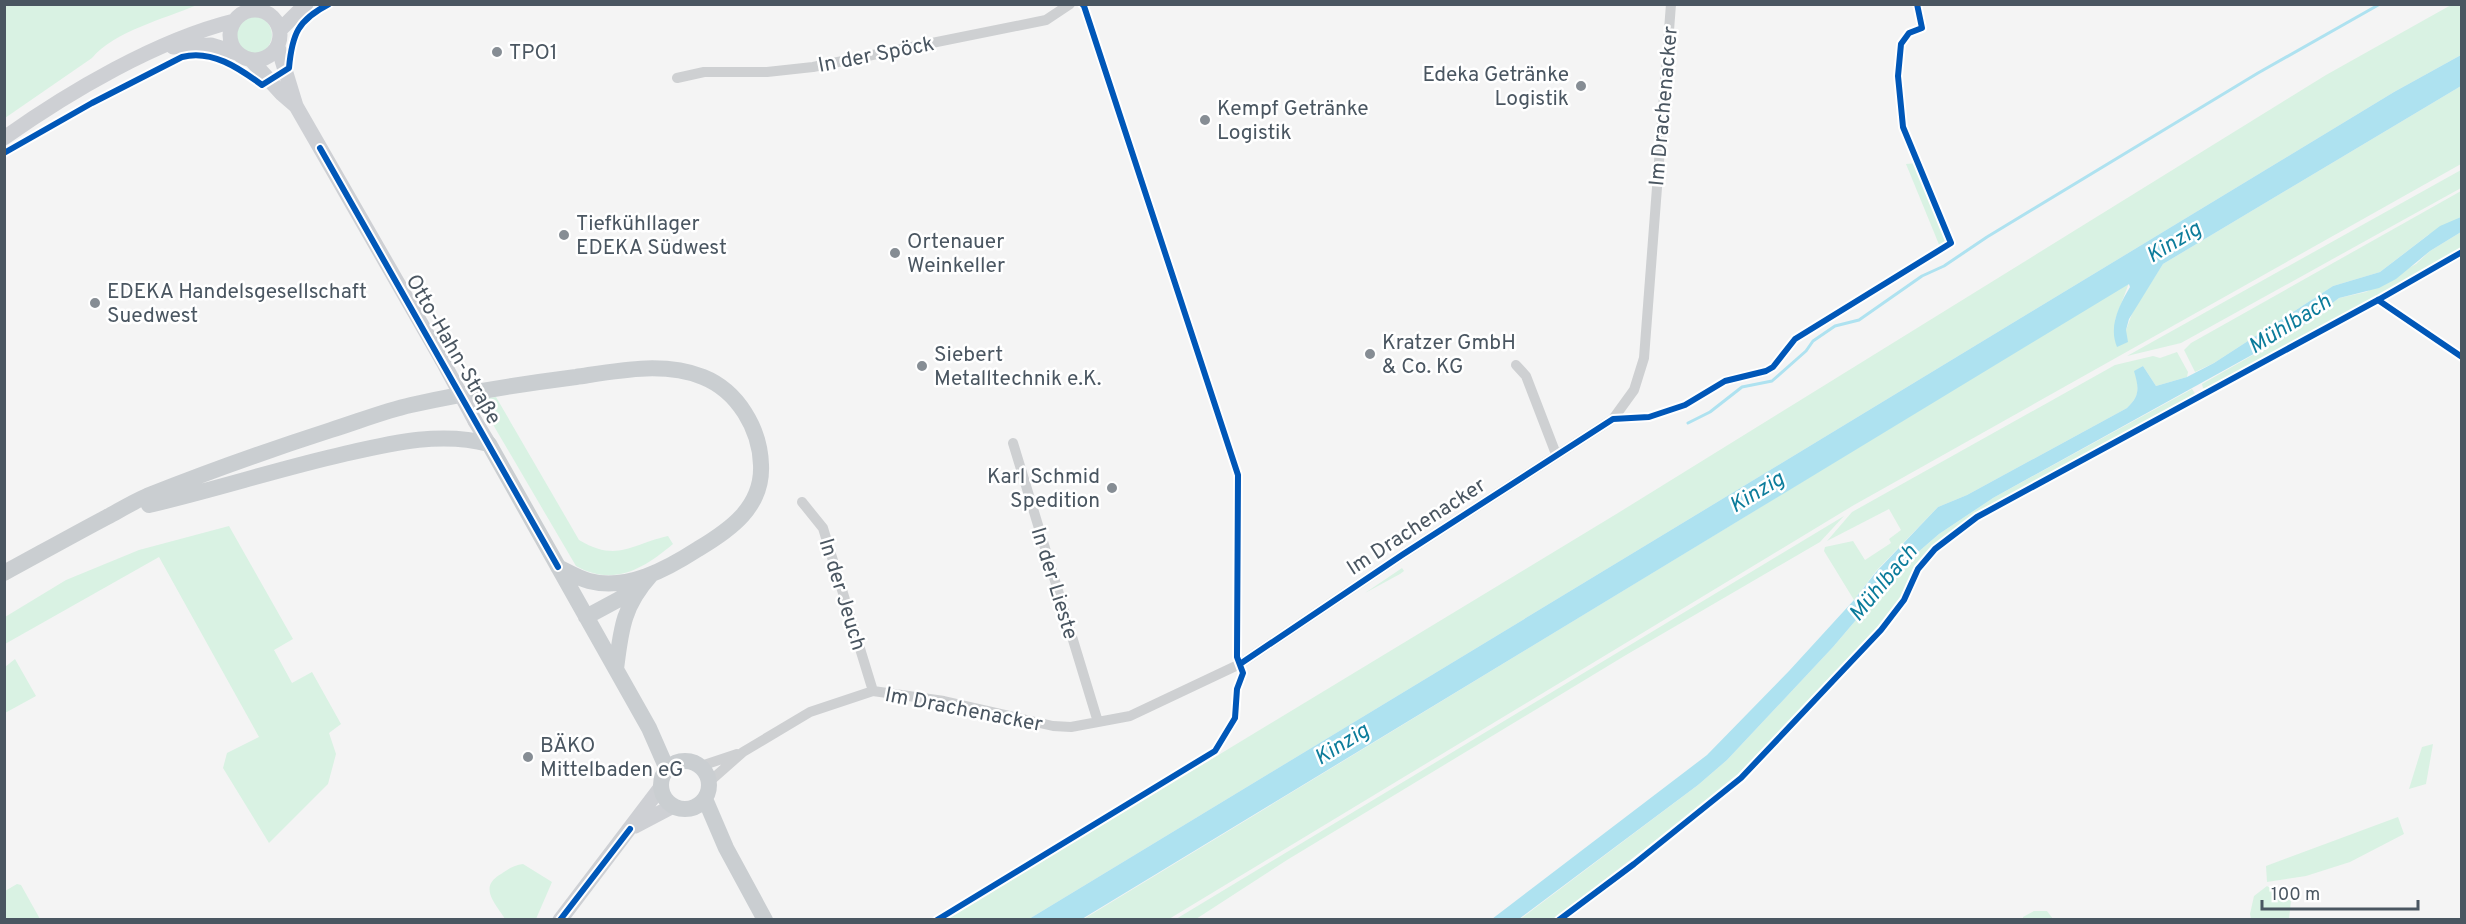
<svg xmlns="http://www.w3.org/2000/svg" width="2466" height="924" font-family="Overpass,sans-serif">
	<rect width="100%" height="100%" fill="#f4f4f4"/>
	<!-- green -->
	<path fill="#d9f2e3" d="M5,4H197V5C164,19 115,31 92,58L5,118Z
		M2451,5H2461V55L2394,92L1029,919L946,920L1618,513L2326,75Z
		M234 35a19 19 0 1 1 38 0a19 19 0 1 1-38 0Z
		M2461,86V164L1854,505L1169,919L1082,920L2129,283L2115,320L2126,330L2133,311L2163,264Z
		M1916,163L1946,237L1945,243L1940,247L1906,164Z
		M2461,170V188L2181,343L2127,356Z
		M2461,191V217L2428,235L2380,272L2333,286L2214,363L2195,372L2184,350L2191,343Z
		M2461,232V249L2207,390L2203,388L2202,384L2297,330L2339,298L2366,292L2416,264L2430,251Z
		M2177,352L2188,372L2187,377L2156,386L2143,366L2135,371C2139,388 2140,396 2127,408L1967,495L1938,507L1876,571L1854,600L1824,551L1825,547L1853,541L1865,560L1891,543L1889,539L1901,530L1889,509L1827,541L1852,512L2115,365L2153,356L2160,358Z
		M2192,389L2196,395L2003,498L1943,537L1913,570L1900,600L1884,620L1735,780L1553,919L1519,920L1698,785L1727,760L1833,647L1902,566L1939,534L1993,498Z
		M496,397L579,540C618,563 631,544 668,536L673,544C643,569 614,587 576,566L478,399Z
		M1844,516L1820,542L1626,655L1287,860L1196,919H1176Z
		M229,526L293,639L274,650L292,683L312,672L341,724L329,733L336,754L328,784L269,843L223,768L227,753L259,737L159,557L5,644V617L66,580L139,550Z
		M1402,568L1404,571L1400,574L1365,593Z
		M15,659L36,696L5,713V667Z
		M2433,744L2426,784L2409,789L2422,747Z
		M2398,817L2404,834L2350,862L2306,876L2267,882L2266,866Z
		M523,864L552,882L536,919H505C495,903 478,887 501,874C508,869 514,865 523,864Z
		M17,884L21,885L40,919H5V891Z
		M2267,886L2291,901L2289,919H2251L2250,914L2254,896Z
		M2034,911H2047L2053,919H2023V917Z"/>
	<!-- water -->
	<path fill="#aee2f0" d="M2461,55V86L2163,264L2129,319L2126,330L2128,342L2117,347C2108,326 2120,304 2130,287L2129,284L1082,919H1029L2394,92Z
		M2461,217V232L2430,251L2396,279L2379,288L2339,298L2297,330L1993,498L1939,534L1902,566L1833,647L1727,760L1698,785L1519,919H1492L1707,755L1789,671L1854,600L1876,572L1938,507L1967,495L2127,408C2140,396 2139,388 2134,371L2143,366L2156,386L2187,377L2214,363L2333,286L2380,272L2440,226Z"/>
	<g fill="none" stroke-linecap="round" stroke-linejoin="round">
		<!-- stream -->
		<path stroke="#aee2f0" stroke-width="3" d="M1688,423L1710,412L1742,387L1772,381L1806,351L1813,341L1835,326L1859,320L1922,276L1944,266L1987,237L2258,73L2380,4"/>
		<!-- street -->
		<path stroke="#ced0d2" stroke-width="10" d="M677,78L704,72H767L813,67L1046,20L1070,4
			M1516,365L1526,376L1556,454
			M1013,443L1098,722
			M802,502L823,528L873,691
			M701,766L737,754
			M709,782L743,752L810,712L873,691L944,701L1053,726L1071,727L1130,716L1240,664L1402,555L1613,419L1634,390L1644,358L1671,4"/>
		<!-- secondary -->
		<path stroke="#ced0d4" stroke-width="15" d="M230 35a25 25 0 1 1 50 0a25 25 0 1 1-50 0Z
			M280,30L306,4
			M173,47L211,45L237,53
			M278,47L296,106L442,360
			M252,61L281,93L296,106
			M4,138C69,92 157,40 234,21
			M475,421L489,444
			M635,826L673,806
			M560,920L661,787"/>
		<!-- primary -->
		<path stroke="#caced1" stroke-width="16" d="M149,505C214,490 278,469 344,454C392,443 441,431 489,444L649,728L667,769
			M4,573C39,554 73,535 107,517C120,510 133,502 147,496C207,472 269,450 331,430C357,422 384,411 411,405C465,393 521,384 576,377C616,371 663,361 703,377C738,391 760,429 761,465C763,507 730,530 698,549C667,569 627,591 589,581C578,578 568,572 558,567
			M586,617L638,589
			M616,669C621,629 623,606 651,575
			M661 785a24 24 0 1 1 48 0a24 24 0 1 1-48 0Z
			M705,799L726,848L765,920"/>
		<!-- secondary-bridge -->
		<path stroke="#ced0d4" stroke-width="15" d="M442,360L475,421"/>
		<defs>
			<path id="cycleway" d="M320,148L558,567
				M4,153L92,103L182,57C211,49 239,68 262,85L289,68C292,34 298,20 329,4
				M2378,300L2462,357
				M1240,664L1402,555L1613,419L1649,417L1685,405L1725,381L1766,371L1773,367L1795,339L1951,243L1903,127L1898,76L1901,44L1909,33L1922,28L1917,4
				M560,920L630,829
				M937,920L1215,751L1235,718L1237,689L1243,673L1237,657L1238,475L1084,6L1082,4
				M1559,920L1634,864L1741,778L1881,630L1904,600L1918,569L1935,549L1977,517L2378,300L2462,252"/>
		</defs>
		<!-- cycleway casing -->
		<use href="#cycleway" stroke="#fff" stroke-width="10"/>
		<!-- cycleway -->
		<use href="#cycleway" stroke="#0057b8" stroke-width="6"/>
	</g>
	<!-- markers -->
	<g fill="#868d94" stroke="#fff" stroke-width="2">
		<circle cx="497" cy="52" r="6"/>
		<circle cx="1581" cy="86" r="6"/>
		<circle cx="1205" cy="120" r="6"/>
		<circle cx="564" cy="235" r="6"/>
		<circle cx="895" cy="253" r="6"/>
		<circle cx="95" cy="303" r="6"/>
		<circle cx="1370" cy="354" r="6"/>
		<circle cx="922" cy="366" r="6"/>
		<circle cx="1112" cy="488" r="6"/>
		<circle cx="528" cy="757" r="6"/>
	</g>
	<g text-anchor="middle" stroke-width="5" stroke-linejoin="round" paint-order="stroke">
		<!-- poi labels -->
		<g font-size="21" fill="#4a5661" stroke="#fff" text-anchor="start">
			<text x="509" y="59">TPO1</text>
			<text x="1569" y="81" text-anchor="end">Edeka Getränke<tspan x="1569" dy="24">Logistik</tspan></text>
			<text x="1217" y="115">Kempf Getränke<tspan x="1217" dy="24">Logistik</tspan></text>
			<text x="576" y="230">Tiefkühllager<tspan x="576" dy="24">EDEKA Südwest</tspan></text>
			<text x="907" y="248">Ortenauer<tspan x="907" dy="24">Weinkeller</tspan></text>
			<text x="107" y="298">EDEKA Handelsgesellschaft<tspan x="107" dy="24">Suedwest</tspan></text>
			<text x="1382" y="349">Kratzer GmbH<tspan x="1382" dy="24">&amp; Co. KG</tspan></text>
			<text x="934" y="361">Siebert<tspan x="934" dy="24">Metalltechnik e.K.</tspan></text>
			<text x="1100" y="483" text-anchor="end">Karl Schmid<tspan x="1100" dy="24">Spedition</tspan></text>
			<text x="540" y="752">BÄKO<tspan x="540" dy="24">Mittelbaden eG</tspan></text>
		</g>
		<!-- street labels -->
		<g font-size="21" fill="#4a5661" stroke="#fff">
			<text transform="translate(876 54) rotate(-11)" y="7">In der Spöck</text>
			<text transform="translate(1663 106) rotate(-85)" y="7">Im Drachenacker</text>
			<text transform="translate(454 349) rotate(60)" y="7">Otto-Hahn-Straße</text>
			<text transform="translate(1416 526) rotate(-33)" y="7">Im Drachenacker</text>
			<text transform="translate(1055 583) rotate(73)" y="7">In der Lieste</text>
			<text transform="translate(843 594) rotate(73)" y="7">In der Jeuch</text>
			<text transform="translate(964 709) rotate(11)" y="7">Im Drachenacker</text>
		</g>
		<!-- water labels -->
		<g font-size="22" font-style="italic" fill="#0c7c9b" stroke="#fff">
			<text transform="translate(2173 241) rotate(-31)" y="8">Kinzig</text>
			<text transform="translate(2289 323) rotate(-32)" y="8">Mühlbach</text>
			<text transform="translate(1756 491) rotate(-31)" y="8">Kinzig</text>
			<text transform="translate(1882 582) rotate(-50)" y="8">Mühlbach</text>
			<text transform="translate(1341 743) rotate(-32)" y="8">Kinzig</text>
		</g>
	</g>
	<!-- border -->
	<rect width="2466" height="924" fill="none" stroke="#4a5661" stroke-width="12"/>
	<!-- scale -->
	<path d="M2262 900v9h156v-9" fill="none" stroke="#4a5661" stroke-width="3"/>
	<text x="2271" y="900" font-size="18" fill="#4a5661" stroke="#ffffff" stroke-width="4.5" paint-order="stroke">100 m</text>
</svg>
